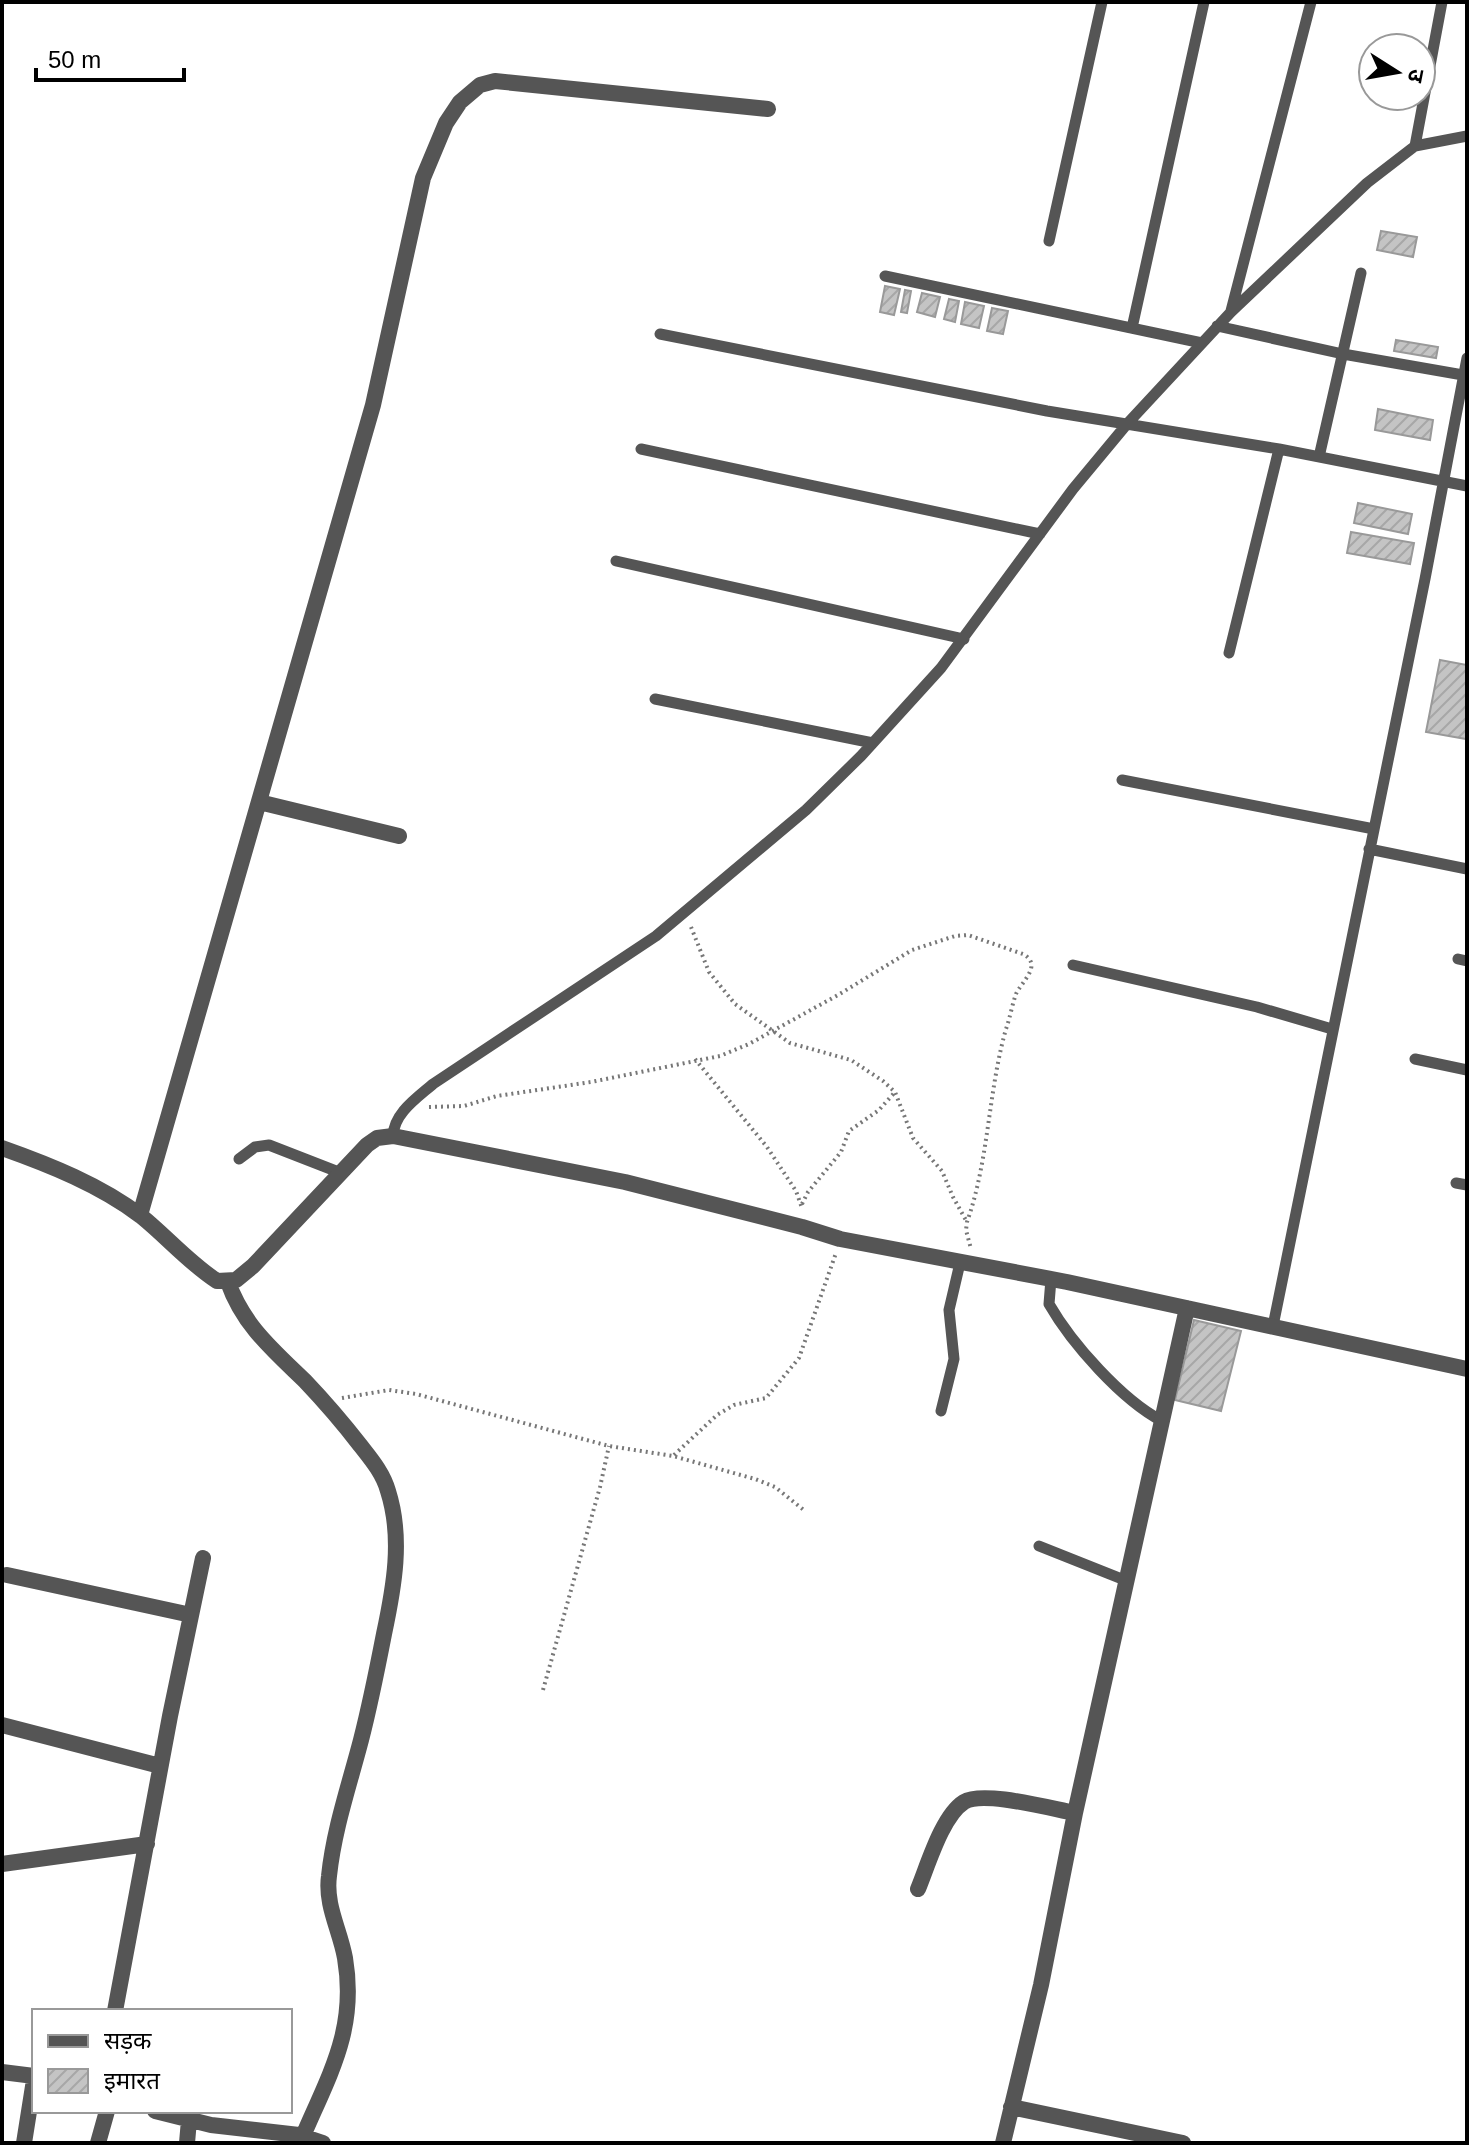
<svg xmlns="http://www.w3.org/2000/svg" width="1469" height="2145" font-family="Helvetica,'Noto Sans Devanagari',sans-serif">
	<defs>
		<pattern id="building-hatch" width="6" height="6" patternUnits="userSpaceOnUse" patternTransform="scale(2)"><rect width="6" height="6" fill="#c4c4c4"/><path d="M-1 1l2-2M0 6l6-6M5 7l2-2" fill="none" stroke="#a7a7a7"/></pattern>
	</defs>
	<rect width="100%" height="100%" fill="#fff"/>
	<!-- building -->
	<path fill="url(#building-hatch)" stroke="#999" stroke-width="2" d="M1381,231L1417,237L1413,257L1377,250Z
		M885,286L900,289L894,315L880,312Z
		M905,290L911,291L907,313L901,312Z
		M922,293L940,297L935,317L917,312Z
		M949,299L959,301L955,322L944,319Z
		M965,302L984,306L979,328L961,324Z
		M992,308L1008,311L1003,334L987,331Z
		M1396,340L1438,347L1436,358L1394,351Z
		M1378,409L1433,420L1430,440L1375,430Z
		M1358,503L1412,514L1408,534L1354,523Z
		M1351,532L1414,543L1410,564L1347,553Z
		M1440,660L1467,665L1466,739L1426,732Z
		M1194,1320L1241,1331L1221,1411L1175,1400Z"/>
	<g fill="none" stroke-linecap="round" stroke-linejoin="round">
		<!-- path -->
		<path stroke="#777" stroke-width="4" stroke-dasharray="2 4" stroke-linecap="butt" d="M691,927L709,972L735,1004L790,1043L851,1060L883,1081L895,1092L913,1138L942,1171L953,1197L967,1222
			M695,1059L767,1147L796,1191L802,1208
			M429,1107L464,1106L497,1096L591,1082L720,1056L749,1044L838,995L912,950L955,936L968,935L1023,954C1043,965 1022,981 1016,994C1012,1005 1010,1018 1006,1029C988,1092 989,1160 967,1222L966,1230L971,1249
			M802,1204L808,1192L841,1152L849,1131L879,1110L895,1092
			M342,1398L389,1390L416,1394L609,1446L673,1456L755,1479L775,1487L805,1511
			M674,1455L717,1415L734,1405L766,1398L799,1358L836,1253
			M543,1690L600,1487L609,1446"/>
		<!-- service -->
		<path stroke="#555" stroke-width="11" d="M1415,146L1442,2
			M1049,241L1102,2
			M885,276L1202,343
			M1231,311L1311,2
			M1217,326L1343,354L1463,375
			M1132,328L1204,2
			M660,334L1047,411L1279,449L1467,486
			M641,449L1040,534
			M1319,457L1361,273
			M616,561L964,639
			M1229,653L1279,449
			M655,699L873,743
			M1122,780L1374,829
			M1369,849L1467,869
			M1458,959L1467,961
			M1073,965L1257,1007L1332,1029
			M1415,1059L1467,1070
			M393,1136C394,1113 417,1098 433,1084L656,936L806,810L861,756L941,668L1073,489L1127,424L1231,312L1367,183L1415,146L1467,136
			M239,1159L255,1147L269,1145L341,1173
			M1456,1183L1467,1185
			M1051,1279L1049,1304C1072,1344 1122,1400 1162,1421
			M1273,1326L1425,579L1467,358
			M941,1411L954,1359L949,1310L960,1263
			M1039,1546L1127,1581"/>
		<!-- minor -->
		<path stroke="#555" stroke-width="16" d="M259,802L399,836
			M2,1148C50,1165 100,1185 141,1216C167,1237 189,1263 217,1281L236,1280L253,1266L367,1145L377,1138L393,1136L625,1182L802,1227L840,1239L1067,1282L1467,1369
			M140,1215L373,405L423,178L446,123L460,102L480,85L495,81L768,109
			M228,1282C243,1325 273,1350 305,1381C324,1401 343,1423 360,1445C371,1459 383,1473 388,1491C403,1538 394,1587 384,1634C377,1670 370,1705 361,1740C349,1786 334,1829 329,1876C325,1905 340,1930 345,1958C357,2029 330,2073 303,2136
			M7,1575L191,1615
			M2,1725L160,1766
			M2,1864L147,1844
			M918,1889C928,1865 942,1816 964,1802C983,1790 1052,1809 1075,1813
			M115,2011L170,1716L203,1558
			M2,2072L34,2076
			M1011,2107L1183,2143
			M155,2111L211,2125L299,2135L323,2143
			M24,2143L34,2080
			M98,2143L107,2111
			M187,2143L189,2120
			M1003,2143L1041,1985L1075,1813L1187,1308"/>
	</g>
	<!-- border -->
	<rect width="1469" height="2145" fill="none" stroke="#000000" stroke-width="8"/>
	<!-- legend -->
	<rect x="32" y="2009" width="260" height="104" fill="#ffffff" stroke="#999999" stroke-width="2"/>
	<rect x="48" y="2035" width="40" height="12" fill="#555555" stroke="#999999" stroke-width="2"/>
	<text x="104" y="2049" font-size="24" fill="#000000">सड़क</text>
	<rect x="48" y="2069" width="40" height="24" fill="url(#building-hatch)" stroke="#999999" stroke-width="2"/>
	<text x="104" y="2089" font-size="24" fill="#000000">इमारत</text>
	<!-- north arrow -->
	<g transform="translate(1397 72) rotate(101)"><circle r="38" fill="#ffffff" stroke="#999999" stroke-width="2"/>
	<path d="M0-6L14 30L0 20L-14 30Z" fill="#000000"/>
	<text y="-12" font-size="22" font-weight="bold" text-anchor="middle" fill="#000000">उ</text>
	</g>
	<!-- scale -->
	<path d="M36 68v12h148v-12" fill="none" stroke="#000000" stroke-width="4"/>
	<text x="48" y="68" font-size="24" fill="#000000" stroke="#ffffff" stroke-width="6" paint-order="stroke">50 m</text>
</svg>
